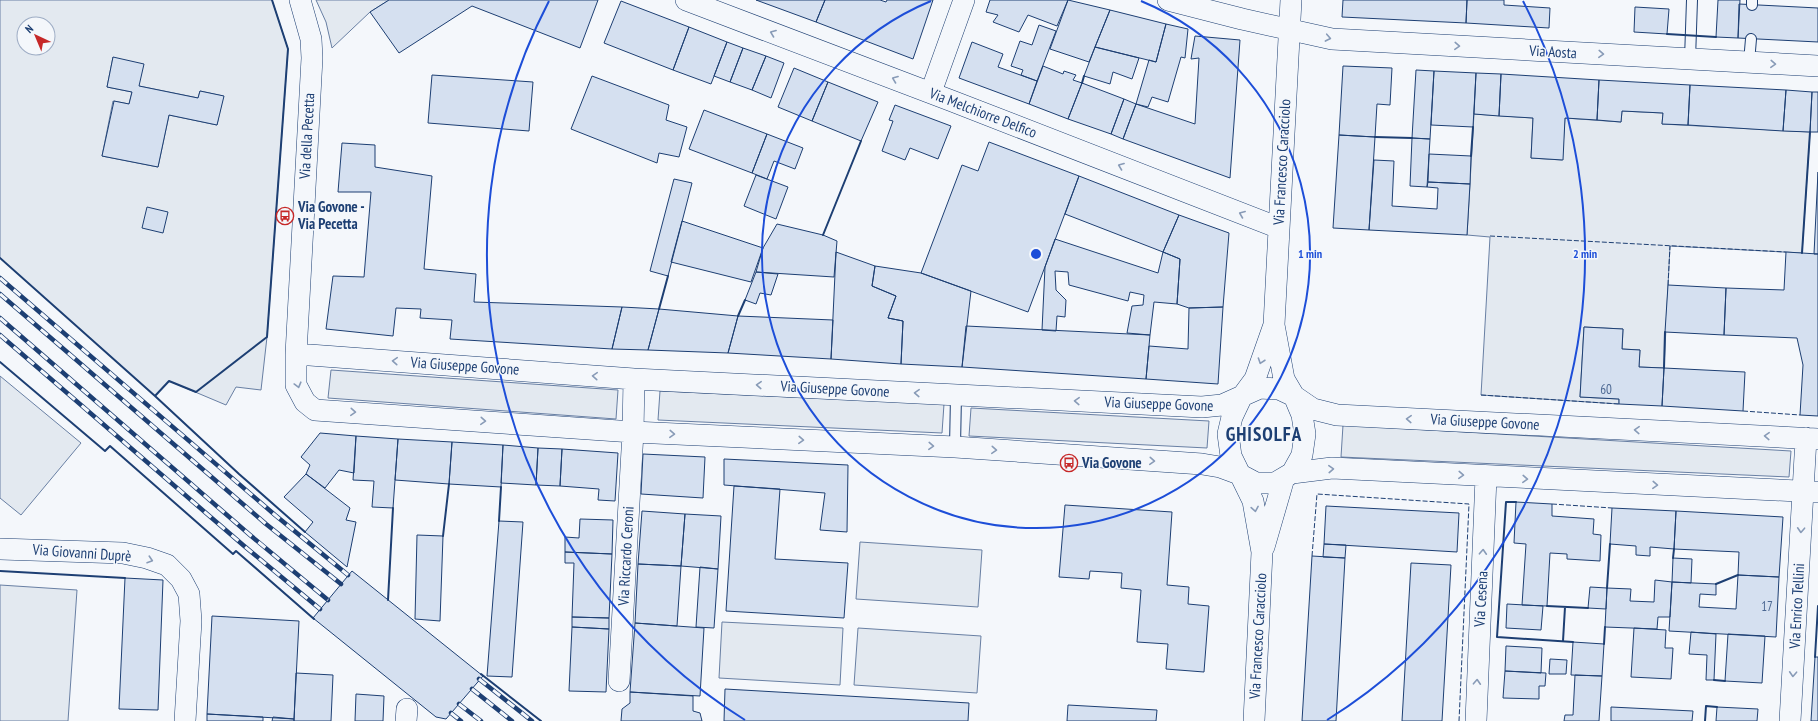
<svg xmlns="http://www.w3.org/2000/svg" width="1818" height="721" font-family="'PT Sans Narrow',sans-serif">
	<rect width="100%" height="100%" fill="#f4f7fb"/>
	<!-- green -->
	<path fill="#e3e9f0" stroke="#687fa3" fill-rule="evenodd" d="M0,0H272L288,49L267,337L261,390L236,387L226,405L169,381L155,396L0,258ZM24,24H48V48H24ZM113,57L139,86L198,98L200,91L223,96L217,125L169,115L158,167L102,156L113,101L129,104L132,92L107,87Z
		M316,0H389L370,12L332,48L326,22Z
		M1622,111L1663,113L1662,124L1810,132L1802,253L1670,246L1664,368L1639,367L1640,350L1622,349L1623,329L1584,327L1580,397L1619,399V404L1481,395L1490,237L1467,235L1474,114L1533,118L1531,158L1562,160L1565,118L1621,122Z
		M331,370L618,390L616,419L328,398Z
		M0,376L81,443L21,515L0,498Z
		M660,391L944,404L942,433L658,420Z
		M971,408L1209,421L1207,448L969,436Z
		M1343,425L1791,451L1789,477L1341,457Z
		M860,542L982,550L978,607L856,599Z
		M0,585L77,590L68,721H0Z
		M722,622L843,628L840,685L719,678Z
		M858,628L981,636L977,693L854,685Z"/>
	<!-- building -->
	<path fill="#d5e0f0" stroke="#1d3f73" d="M389,0H598L580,48L472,6L399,53L370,12Z
		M756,0H825L816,22Z
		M825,0H880L886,2L887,0H933L913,59L816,22Z
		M990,0H1068L1057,26L1028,15L1019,32L993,22L998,15L986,12Z
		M1068,0L1110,10L1089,62L1050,49Z
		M1343,0H1467L1466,23L1342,17Z
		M1467,0H1504V5L1550,8L1549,28L1466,23Z
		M1718,0H1740L1738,38L1716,37Z
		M621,1L689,27L673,70L604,43Z
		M1739,4L1818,8V42L1738,38Z
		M1635,7L1669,9L1667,34L1634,32Z
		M1110,10L1166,24L1156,62L1095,47Z
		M1166,24L1188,29L1185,58L1181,57L1168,102L1152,97L1148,107L1136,104L1149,60L1156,62Z
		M1039,25L1056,31L1037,81L1021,75L1023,70L1011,66L1020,41L1032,45Z
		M689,27L727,42L711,84L673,70Z
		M1195,36L1240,40L1230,178L1123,139L1136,104L1195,124L1199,58L1191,59Z
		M727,42L743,48L730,82L714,76Z
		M972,42L1003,54L998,67L1037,81L1029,104L959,78Z
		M1095,47L1139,58L1132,79L1113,72L1110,84L1084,76Z
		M743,48L766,56L752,90L730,82Z
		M766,56L784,63L771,98L752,90Z
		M113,57L144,64L139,86L198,98L200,91L224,96L217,125L169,115L158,167L102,156L114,101L129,104L132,92L107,87Z
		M1043,66L1063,74L1064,71L1076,75L1073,80L1082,83L1068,119L1029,104Z
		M1343,66L1392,68L1390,105L1377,104L1375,137L1339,135Z
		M794,68L828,82L812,121L778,107Z
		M1416,70L1434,71L1430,139L1412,138Z
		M1434,71L1476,73L1473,127L1431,125Z
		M1476,73L1501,74L1499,116L1474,114Z
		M1501,74L1599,80L1597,120L1565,118L1563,160L1531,158L1533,118L1499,116Z
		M432,75L533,82L529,131L428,123Z
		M592,76L669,105L666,120L687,127L679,157L659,153L657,163L571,129Z
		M1599,80L1690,85L1688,125L1662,124L1663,113L1622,111L1621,122L1597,120Z
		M828,82L878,102L861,141L812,121Z
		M1082,83L1124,99L1111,134L1068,119Z
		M1690,85L1786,90L1783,131L1688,125Z
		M1786,90L1812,92L1810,132L1783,131Z
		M1812,92H1818V132H1810Z
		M1124,99L1136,104L1123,139L1111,134Z
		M895,105L951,126L938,159L910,148L905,160L882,151L893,121L889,120Z
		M704,110L767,134L752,173L689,149Z
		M767,134L803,148L795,169L774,161L767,179L752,173Z
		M1339,135L1375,137L1369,230L1333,228Z
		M1412,138L1430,139L1427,187L1410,186Z
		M989,142L1079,176L1028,312L921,273L962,165L978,171Z
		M342,143L375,145V167L432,176L424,269L476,274L474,302L622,307L612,349L450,339L452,320L420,318L421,309L396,308L393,336L326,329L333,276L364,277L371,192H338Z
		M1429,154L1471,156L1470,184L1428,182Z
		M1374,160L1394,161L1392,206L1437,209L1438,188L1427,187L1428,182L1470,184L1467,235L1369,230Z
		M1818,172V254H1814Z
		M756,175L788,187L776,219L744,206Z
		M1079,176L1179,215L1163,252L1065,214Z
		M674,179L692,183L668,276L650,271Z
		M147,207L168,212L163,233L142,228Z
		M1179,215L1229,233L1223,307L1189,308L1177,304L1180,259L1163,252Z
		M682,221L763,248L751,282L671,262Z
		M777,224L823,235L837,241L834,277L756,272L763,248Z
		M1055,239L1158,273L1163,252L1180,259L1177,304L1154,302L1150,335L1127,333L1132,306L1143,305L1144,295L1130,292L1128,301L1069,285L1068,272L1055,271L1056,290L1066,300L1065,317L1057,316L1056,331L1042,330L1045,267Z
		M836,252L875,266L872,286L896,296L888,318L903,321L901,364L831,359Z
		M1786,252L1818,254V416L1800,415L1803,365L1797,338L1724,335L1726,288L1784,290Z
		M875,266L921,273L971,291L962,367L901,364L903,321L888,318L896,296L872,286Z
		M756,272L778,274L771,295L760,293L756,304L745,300Z
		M1668,285L1726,288L1724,335L1665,332Z
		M622,307L659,309L648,350L612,349Z
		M1223,307L1218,384L1146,379L1149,346L1188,349L1189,308Z
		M659,309L738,316L728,353L648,350Z
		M738,316L833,320L831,359L728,353Z
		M966,326L1150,335L1146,379L962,367Z
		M1584,327L1623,329L1622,349L1640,350L1639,367L1664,368L1662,406L1619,404V399L1580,397Z
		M1664,368L1745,372L1743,411L1662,406Z
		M320,433L356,436L354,473L339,470L325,488L306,474L310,465L301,457Z
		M356,436L398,439L393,508L372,507L374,481L353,480Z
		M398,439L452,442L449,484L395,480Z
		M452,442L503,445L501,487L449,484Z
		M503,445L538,448L536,485L501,483Z
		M538,448L562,449L560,486L536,485Z
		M562,449L618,453L615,501L598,500L599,489L560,486Z
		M643,454L705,457L703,498L641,494Z
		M724,459L848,465L847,532L820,530L825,493L724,485Z
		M306,474L350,508L346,520L356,522L347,567L305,532L313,522L284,497Z
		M734,486L780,489L775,559L848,563L844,618L726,611Z
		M1516,502L1552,504V516L1594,519L1593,534L1601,535L1600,561L1567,559V554L1550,553L1547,606L1522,605L1526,544L1514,543Z
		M1065,505L1172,512L1167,585L1189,587L1188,604L1209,606L1204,672L1166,669L1168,644L1137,642L1141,590L1121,588L1122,573L1090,571L1089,579L1059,577Z
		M1326,506L1459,513L1457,552L1324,544Z
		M1612,508L1676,511L1674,549L1650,547V556L1636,555V546L1610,544Z
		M642,511L685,514L681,566L638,564Z
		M1676,511L1783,517L1779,577L1738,575L1739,552L1674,549Z
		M685,514L721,516L718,569L681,566Z
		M580,519L613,520L612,554L565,552V537L579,538Z
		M499,521L523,522L512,677L487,676Z
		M417,535L443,536L440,621L415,619Z
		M1324,544L1346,545L1345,558L1323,557Z
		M565,552L612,554L609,618L572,617L574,563H565Z
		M1312,556L1345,558L1336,721H1302Z
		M1673,558L1692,559L1691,583L1672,582Z
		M1411,563L1451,565L1442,721H1402Z
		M638,564L681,566L677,626L635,623Z
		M700,567L718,569L714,628L696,627Z
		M352,571L483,676L446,719L436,717L313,618Z
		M1738,575L1779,577L1776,637L1669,631L1672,582L1716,584V595L1700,594L1699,607L1736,609Z
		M125,578L163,580L158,710L119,709Z
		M1655,580L1672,582L1670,617H1658L1657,629L1605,627L1607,588L1631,589L1630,601L1654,602Z
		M1590,587L1607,588L1606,609L1588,608Z
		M1507,604L1543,606L1541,630L1506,628Z
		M212,616L299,621L294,719L207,714Z
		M572,617L609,618V629L572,627Z
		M635,623L704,628L700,696L630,692Z
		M572,627L609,629L606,692L569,691Z
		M1634,628L1666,630L1665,648H1673L1671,679L1631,677Z
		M1691,632L1716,634L1714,680H1706L1707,655L1689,654Z
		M1728,634L1765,636L1762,683L1725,681Z
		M1573,642L1604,644L1602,676L1571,675Z
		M1506,646L1542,648L1541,673L1505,671Z
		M1815,657H1818V721H1811Z
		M1550,659L1567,660L1566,674H1549Z
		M1505,671L1546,673L1545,686H1539V699L1503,698Z
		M296,673L333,675L331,721H294Z
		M1575,675L1602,676L1599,721H1564L1565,715H1573Z
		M725,689L969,703L968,721H724Z
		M630,692L693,696V711L700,713L702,721H621L622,709L630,703Z
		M356,694L384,696L383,721H355Z
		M1068,705L1157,710L1156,721H1067Z
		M1611,707L1693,711L1692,721H1611Z
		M1717,707L1758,709L1757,721H1716Z
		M207,714L263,717V721H207Z
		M273,717L294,719V721H272Z"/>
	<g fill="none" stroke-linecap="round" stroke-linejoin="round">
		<defs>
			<path id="service" d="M1752,0V5
				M1690,59L1692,0
				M1749,62L1751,39
				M955,447L956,395"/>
			<path id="minor" d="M300,0L311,39L312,58L296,354V385L305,402L315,410L633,432L955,447L1202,464L1220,467L1239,474L1256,483H1275L1292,473L1332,468L1818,492
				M686,0L952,101L1279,228
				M1168,0L1242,19L1332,39L1818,66
				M1291,0L1274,325L1284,379L1294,396L1302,415L1305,434L1302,455L1292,473
				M931,92L964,0
				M296,354L634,379L1202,407L1222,405L1260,388L1279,389L1294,396L1313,409L1337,415L1818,439
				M1264,547L1284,478
				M0,549L123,553L147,558L167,565L181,579L189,594L191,621L185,721
				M619,681L633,432L634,379
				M406,721L407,709
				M1254,721L1262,552L1253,501L1231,456L1228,434L1232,417L1241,398L1255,379L1274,325
				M1476,721L1486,477
				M1790,721L1806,438"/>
		</defs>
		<!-- service casing -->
		<use href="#service" stroke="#1d3f73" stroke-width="12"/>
		<!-- minor casing -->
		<use href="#minor" stroke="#1d3f73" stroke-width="22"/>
		<!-- service -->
		<use href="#service" stroke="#f4f7fb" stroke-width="10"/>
		<!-- minor -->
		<use href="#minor" stroke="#f4f7fb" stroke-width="21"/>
		<defs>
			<path id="rail" d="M0,278L275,515L348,575
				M0,294L266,524L341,584
				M0,318L250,535L328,600
				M0,335L243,545L320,609
				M479,679L532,721
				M472,689L512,721
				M459,704L481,721
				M451,713L461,721"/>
		</defs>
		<!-- rail casing -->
		<use href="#rail" stroke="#1d3f73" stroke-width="4.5"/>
		<!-- rail -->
		<use href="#rail" stroke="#f4f7fb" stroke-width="3" stroke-dasharray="9" stroke-linecap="butt"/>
		<!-- fence -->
		<path stroke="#1d3f73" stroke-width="1" stroke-dasharray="5 2" stroke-linecap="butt" d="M1490,236L1786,252
			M1668,285L1670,246
			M1481,395L1619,404
			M1743,411L1800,415
			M1552,504L1612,508
			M1312,556L1317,494L1469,504L1459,721"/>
		<!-- wall -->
		<path stroke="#1d3f73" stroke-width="2" d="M1667,34L1716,37
			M1082,83L1084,76
			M1375,137L1412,138
			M1471,156L1473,127
			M823,235L861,141
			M1802,253L1810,132
			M0,258L155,396L169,381L196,392L267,337L288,49L272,0
			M659,309L668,276
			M738,316L745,300
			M0,362L105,451L110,446L233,554L236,551L314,619
			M1664,368L1665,332
			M155,396L239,474L305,532
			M1516,502H1506L1497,637L1573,642
			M499,521L501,487
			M443,536L449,484
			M1673,558L1674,549
			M0,571L125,578
			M1716,584L1738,575
			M1607,588L1610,544
			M388,600L393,508
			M1547,606L1588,608
			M1563,641L1565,607
			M1604,644L1605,627
			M1815,657L1818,606
			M481,674L541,721
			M1714,680L1725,681
			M1705,721L1706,706L1717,707"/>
	</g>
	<!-- one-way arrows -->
	<defs><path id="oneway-chevron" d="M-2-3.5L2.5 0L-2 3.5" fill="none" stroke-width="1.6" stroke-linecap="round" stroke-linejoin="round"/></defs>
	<g stroke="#889bb7">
		<use href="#oneway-chevron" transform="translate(773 33) rotate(-159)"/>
		<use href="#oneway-chevron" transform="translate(1328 38) rotate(11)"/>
		<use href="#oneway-chevron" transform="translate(1457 46) rotate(3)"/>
		<use href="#oneway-chevron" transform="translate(1601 54) rotate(3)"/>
		<use href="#oneway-chevron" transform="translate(1773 64) rotate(3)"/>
		<use href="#oneway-chevron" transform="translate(895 79) rotate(-159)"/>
		<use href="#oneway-chevron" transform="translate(1121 166) rotate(-159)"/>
		<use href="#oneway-chevron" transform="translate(1242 214) rotate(-158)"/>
		<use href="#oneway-chevron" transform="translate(395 361) rotate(-176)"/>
		<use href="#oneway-chevron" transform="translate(1261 361) rotate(109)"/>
		<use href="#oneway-chevron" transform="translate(595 376) rotate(-176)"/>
		<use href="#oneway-chevron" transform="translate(298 385) rotate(75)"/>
		<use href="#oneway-chevron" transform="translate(759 385) rotate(-177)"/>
		<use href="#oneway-chevron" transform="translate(917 393) rotate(-177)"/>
		<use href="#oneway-chevron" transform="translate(1077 401) rotate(-177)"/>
		<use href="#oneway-chevron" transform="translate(353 412) rotate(4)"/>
		<use href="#oneway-chevron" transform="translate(1409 419) rotate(-177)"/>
		<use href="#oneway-chevron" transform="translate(483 421) rotate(4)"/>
		<use href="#oneway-chevron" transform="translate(1637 430) rotate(-177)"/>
		<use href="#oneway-chevron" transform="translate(672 434) rotate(3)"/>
		<use href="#oneway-chevron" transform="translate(1767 436) rotate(-177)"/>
		<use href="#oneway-chevron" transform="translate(801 440) rotate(3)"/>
		<use href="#oneway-chevron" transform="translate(931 446) rotate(3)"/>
		<use href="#oneway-chevron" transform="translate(994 450) rotate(4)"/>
		<use href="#oneway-chevron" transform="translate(1152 461) rotate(4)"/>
		<use href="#oneway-chevron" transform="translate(1331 469) rotate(-3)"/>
		<use href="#oneway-chevron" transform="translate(1461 475) rotate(3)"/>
		<use href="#oneway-chevron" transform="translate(1525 479) rotate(3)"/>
		<use href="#oneway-chevron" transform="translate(1655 485) rotate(3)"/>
		<use href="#oneway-chevron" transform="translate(1255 509) rotate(80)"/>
		<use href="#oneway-chevron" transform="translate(1801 530) rotate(93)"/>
		<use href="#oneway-chevron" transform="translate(1483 552) rotate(-87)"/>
		<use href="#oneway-chevron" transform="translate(150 560) rotate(18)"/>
		<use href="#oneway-chevron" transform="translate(1793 674) rotate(93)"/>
		<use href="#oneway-chevron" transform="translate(1477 682) rotate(-87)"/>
	</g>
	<!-- distance rings -->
	<g fill="none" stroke="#1d4ed8" stroke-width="2">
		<path d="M1141 1A274 274 0 1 1 931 1"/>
		<path d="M745 720A549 549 0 0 1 549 1M1523 1A549 549 0 0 1 1327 720"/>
	</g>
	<!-- icons -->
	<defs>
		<symbol id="bus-ring" viewBox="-11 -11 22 22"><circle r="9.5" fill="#f4f7fb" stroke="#c62828" stroke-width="1.5"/><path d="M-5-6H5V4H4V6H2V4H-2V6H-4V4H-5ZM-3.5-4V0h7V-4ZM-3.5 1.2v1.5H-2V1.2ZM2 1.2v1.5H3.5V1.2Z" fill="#c62828"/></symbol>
	</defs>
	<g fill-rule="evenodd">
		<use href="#bus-ring" x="275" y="206" width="20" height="20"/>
		<use href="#bus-ring" x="1059" y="453" width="20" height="20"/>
	</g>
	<g text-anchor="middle" stroke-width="3" stroke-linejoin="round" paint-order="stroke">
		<!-- number labels -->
		<g font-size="13" fill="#4b6792">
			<text x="1606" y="394">60</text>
			<text x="1767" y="611">17</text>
		</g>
		<!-- street labels -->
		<g font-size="15" fill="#1d3f73" stroke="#f4f7fb">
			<text transform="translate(1553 52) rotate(3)" y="5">Via Aosta</text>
			<text transform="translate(983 113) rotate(21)" y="5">Via Melchiorre Delfico</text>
			<text transform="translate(307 136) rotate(-87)" y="5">Via della Pecetta</text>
			<text transform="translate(1282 162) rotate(-87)" y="5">Via Francesco Caracciolo</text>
			<text transform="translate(465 366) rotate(4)" y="5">Via Giuseppe Govone</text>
			<text transform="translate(835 389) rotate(3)" y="5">Via Giuseppe Govone</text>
			<text transform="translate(1159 404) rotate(2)" y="5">Via Giuseppe Govone</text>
			<text transform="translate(1485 422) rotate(3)" y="5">Via Giuseppe Govone</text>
			<text transform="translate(82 553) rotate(4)" y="5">Via Giovanni Duprè</text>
			<text transform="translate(626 556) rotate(-87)" y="5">Via Riccardo Ceroni</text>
			<text transform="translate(1481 599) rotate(-87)" y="5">Via Cesena</text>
			<text transform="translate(1797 606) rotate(-87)" y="5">Via Enrico Tellini</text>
			<text transform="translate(1258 636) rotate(-87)" y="5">Via Francesco Caracciolo</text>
		</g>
		<!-- poi labels -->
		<g font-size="15" font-weight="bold" fill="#1d3f73" stroke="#f4f7fb" text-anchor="start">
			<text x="298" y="212">Via Govone -<tspan x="298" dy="17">Via Pecetta</tspan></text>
			<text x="1082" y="468">Via Govone</text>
		</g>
		<!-- district labels -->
		<g font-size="19" font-weight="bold" letter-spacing="1" fill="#1d3f73" stroke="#f4f7fb">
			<text x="1264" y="441">GHISOLFA</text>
		</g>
	</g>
	<circle cx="1036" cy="254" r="6" fill="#1d4ed8" stroke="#f4f7fb" stroke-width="2"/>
	<g font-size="12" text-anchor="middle" font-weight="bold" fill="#1d4ed8" stroke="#f4f7fb" stroke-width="3" stroke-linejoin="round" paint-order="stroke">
		<text x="1310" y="258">1 min</text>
		<text x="1585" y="258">2 min</text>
	</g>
	<!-- north arrow -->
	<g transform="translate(36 36) rotate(316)"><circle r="19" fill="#f4f7fb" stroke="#9eadc5"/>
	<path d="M0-3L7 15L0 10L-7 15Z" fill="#c62828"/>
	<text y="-6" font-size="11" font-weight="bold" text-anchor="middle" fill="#1d3f73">N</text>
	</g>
</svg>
